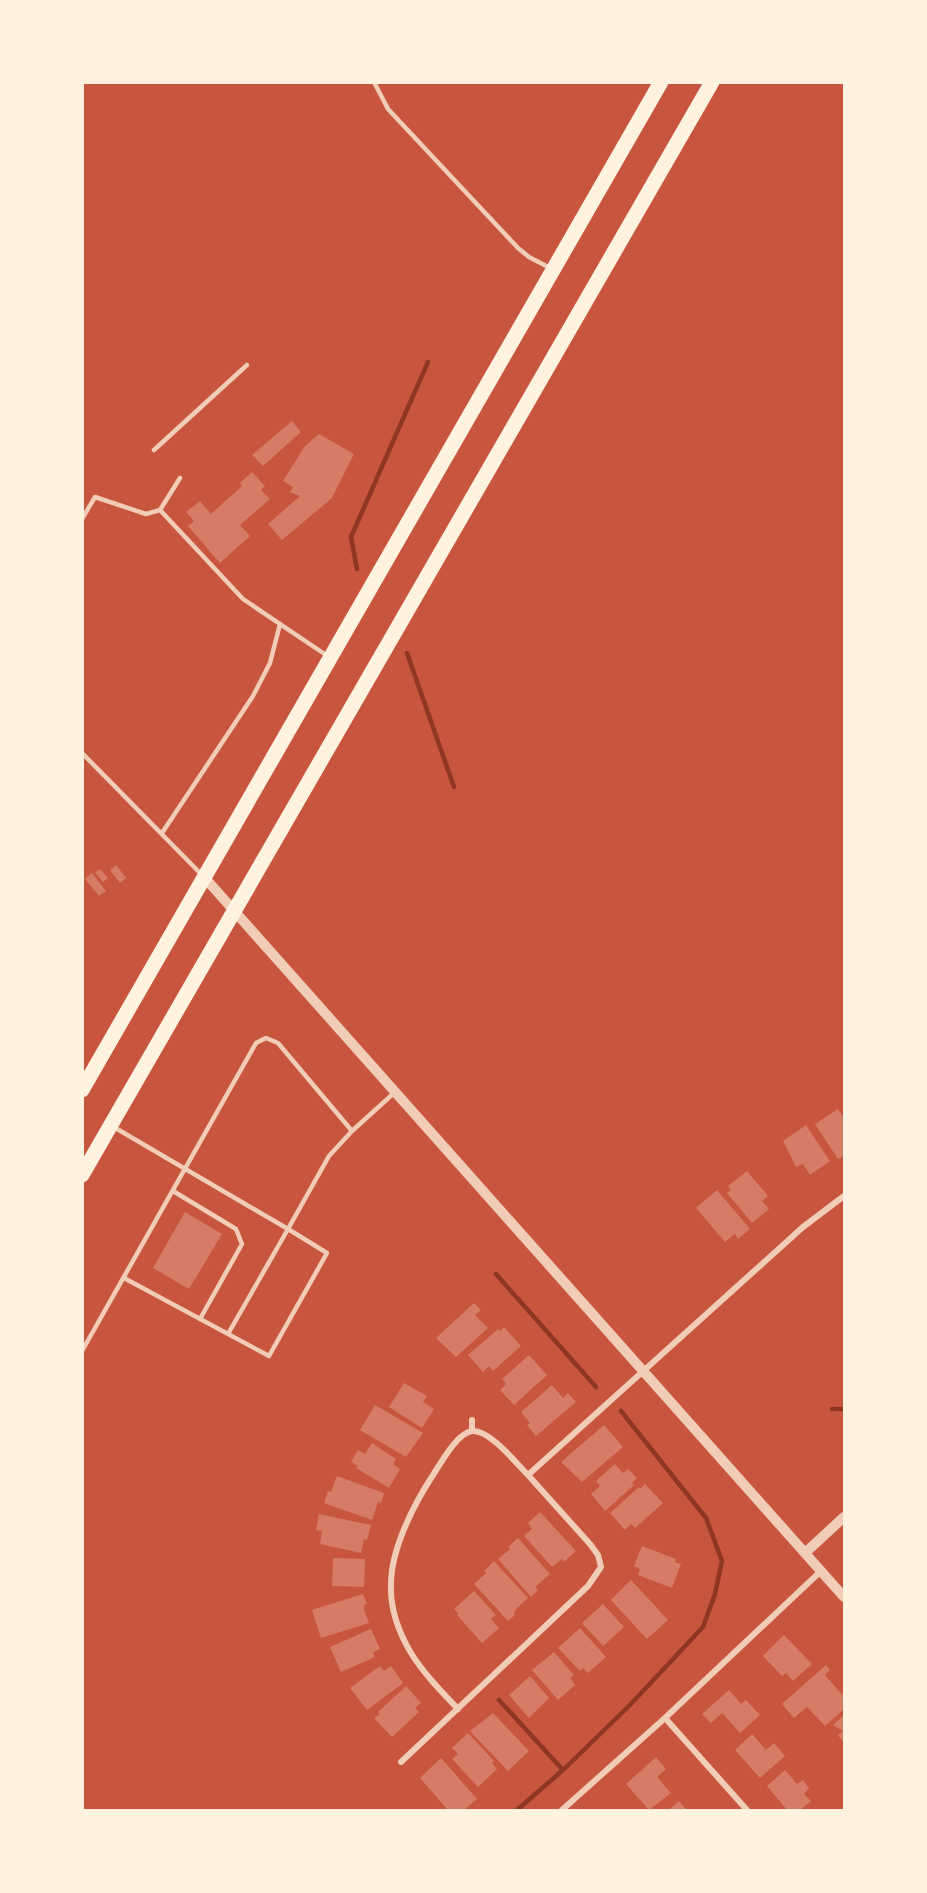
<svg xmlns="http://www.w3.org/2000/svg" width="927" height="1893" font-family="'Public Sans',sans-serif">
	<rect width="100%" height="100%" fill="#c8553d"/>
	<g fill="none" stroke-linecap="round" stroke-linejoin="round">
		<!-- stream -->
		<path stroke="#8f3625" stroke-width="4.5" d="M357,569L351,537L428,362
			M407,653L454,787
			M496,1274L596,1387
			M832,1409H844
			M499,1700L563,1770
			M517,1810L563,1770L629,1706L703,1627L715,1594L722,1561L706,1518L621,1411"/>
	</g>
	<!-- building -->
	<path fill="#d67c66" d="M292,421L301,432L263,466L252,455Z
		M319,434L354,454L332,498L282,540L268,524L300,496L290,492L293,487L283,481L305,446Z
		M252,472L265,486L261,490L270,499L240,525L250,536L220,563L188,526L194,521L186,512L200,501L211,514L242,486L240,483Z
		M116,865L126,878L120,883L110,870Z
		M100,869L108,878L103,882L95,872Z
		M92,873L106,891L99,896L85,879Z
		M838,1109L844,1118V1156L838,1159L815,1124Z
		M806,1125L830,1161L810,1175L803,1164L796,1167L783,1141Z
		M747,1171L768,1196L762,1201L769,1209L752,1223L727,1193L731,1190L728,1186Z
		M717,1190L750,1229L738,1239L735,1234L725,1242L696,1208Z
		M185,1212L222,1234L189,1289L153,1268Z
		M474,1303L481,1310L475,1315L488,1328L456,1357L436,1338Z
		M504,1327L521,1346L493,1371L489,1366L483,1372L468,1355L498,1329L500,1331Z
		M529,1355L547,1375L514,1405L500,1390L506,1384L502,1379Z
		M404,1383L427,1396L423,1402L434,1409L422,1428L389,1407Z
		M552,1385L563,1398L568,1393L576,1402L536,1436L527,1425L530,1423L521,1412Z
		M375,1405L423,1433L406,1457L360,1430Z
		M604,1425L623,1447L582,1482L561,1462Z
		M372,1443L396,1459L393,1464L400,1469L389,1488L356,1468L358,1466L351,1462L358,1450L365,1454Z
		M615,1464L623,1473L628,1469L637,1478L632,1483L634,1485L605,1511L591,1494L600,1486L596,1481Z
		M337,1476L384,1493L381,1503L378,1502L372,1520L324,1503L328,1491L331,1492Z
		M645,1484L663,1503L635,1528L631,1524L625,1530L610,1513L639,1487L640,1489Z
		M540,1512L576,1551L564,1562L562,1559L552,1567L524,1536L532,1529L528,1523Z
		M319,1514L371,1525L367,1540L364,1539L361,1553L320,1544L322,1531L316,1530Z
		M518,1538L550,1574L535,1587L538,1590L531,1597L498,1559L510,1549L508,1547Z
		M642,1546L676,1559L675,1562L681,1564L672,1588L638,1575L640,1569L634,1566Z
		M333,1558L365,1559L364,1587L332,1586Z
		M494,1561L528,1598L517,1608L514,1613L515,1615L508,1621L474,1584L486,1573L484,1571Z
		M631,1580L668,1620L647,1639L611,1600Z
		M474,1591L496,1615L491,1619L499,1628L482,1643L457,1615L458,1613L454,1609Z
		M363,1594L367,1604L364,1605V1610L369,1623L321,1638L312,1610Z
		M603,1604L624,1627L603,1646L582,1623Z
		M580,1628L606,1657L588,1673L583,1668L580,1671L558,1648Z
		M371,1629L380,1649L373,1652L375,1657L341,1672L330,1647Z
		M784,1635L812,1664L793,1681L786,1673L782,1676L763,1656Z
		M554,1652L574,1675L570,1678L575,1685L558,1700L532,1670Z
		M826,1665L830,1670L825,1675L844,1697V1709L825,1726L807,1707L794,1718L782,1704Z
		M380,1666L384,1671L391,1666L403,1683L367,1710L350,1688Z
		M530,1676L549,1698L529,1718L509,1695Z
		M406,1686L421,1703L415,1708L419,1712L392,1737L374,1718L380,1714L378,1712Z
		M729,1690L741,1704L746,1700L760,1715L740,1733L722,1713L711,1723L702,1714Z
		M493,1713L529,1751L508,1771L470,1731Z
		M844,1715V1743L838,1735L843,1731L833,1725Z
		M468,1733L494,1761L492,1763L497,1769L478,1787L452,1759L458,1754L452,1748Z
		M752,1734L766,1750L774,1743L785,1756L760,1778L735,1750Z
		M656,1757L666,1769L657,1777L671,1793L649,1810L626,1784Z
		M441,1758L477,1799L464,1810H448L420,1778Z
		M785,1770L797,1784L803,1780L809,1788L804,1794L811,1801L800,1810H787L767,1786Z
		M679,1801L687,1810H669Z"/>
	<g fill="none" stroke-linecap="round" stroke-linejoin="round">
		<!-- service -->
		<path stroke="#f1ccb7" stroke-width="4.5" d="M374,82L388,109L518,248L529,257L550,268
			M154,450L247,365
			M180,478L160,510L243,599L329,657
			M82,519L95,497L146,514L160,510
			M82,753L202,875
			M162,833L253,696L270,663L280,624
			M112,1126L288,1229L329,1156L352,1131
			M173,1191L236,1229L242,1244L200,1319
			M124,1278L269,1356L327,1253L288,1229L228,1334
			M82,1351L256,1043L266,1038L278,1043L352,1131L394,1093"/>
		<!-- minor -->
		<path stroke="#f1ccb7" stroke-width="6" d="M472,1431V1420
			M458,1709C442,1692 424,1674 411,1653C399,1633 390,1608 391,1584C391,1549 414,1504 433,1475C441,1463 457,1433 472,1431C489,1429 516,1463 528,1475
			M665,1718L747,1810
			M401,1762L588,1586L601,1567L598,1555L590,1544L528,1475L803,1227L844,1196
			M562,1810L665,1718L821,1571"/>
		<!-- tertiary -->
		<path stroke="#f1ccb7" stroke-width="10" d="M205,878L844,1597
			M805,1553L844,1517"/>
		<!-- primary -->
		<path stroke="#fff3e0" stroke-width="15" d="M82,1090L661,82
			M82,1175L712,82"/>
	</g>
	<!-- border -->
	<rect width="927" height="1893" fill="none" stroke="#fff3e0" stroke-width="168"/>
</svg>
